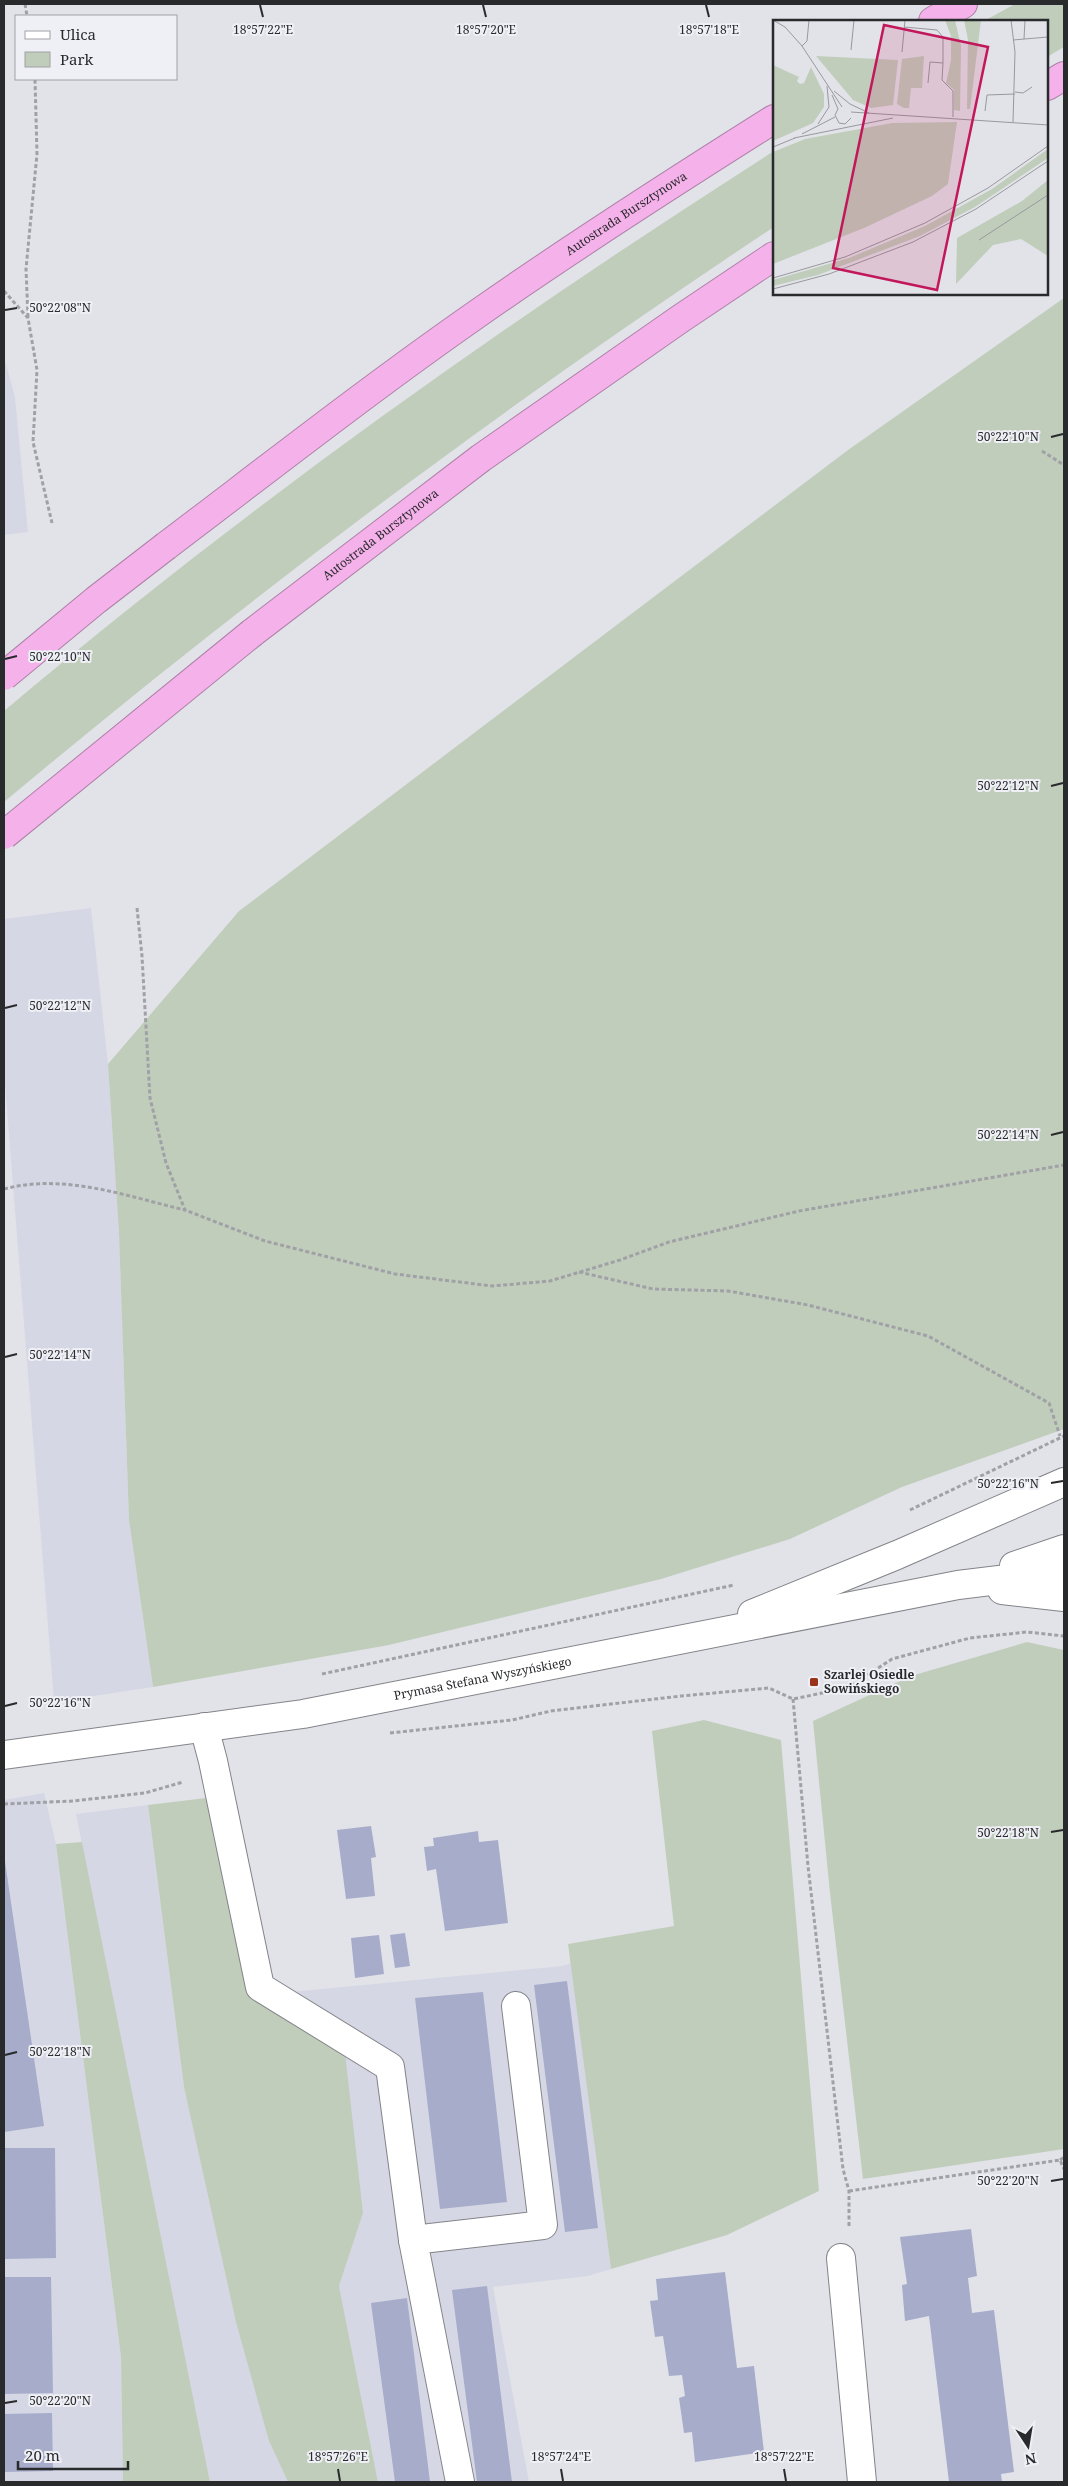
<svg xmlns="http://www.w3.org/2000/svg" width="1068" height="2486" font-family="'Noto Serif',serif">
	<rect width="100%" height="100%" fill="#e2e3e9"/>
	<!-- built -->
	<path fill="#d5d7e4" d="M4,357L15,397L28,532L4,535Z
		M91,908L108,1064L119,1234L129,1520L153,1687L54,1702L4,1072V919Z
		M44,1793L56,1844L121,2357L123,2482H4V1800Z
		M148,1805L184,2087L269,2441L288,2482H210L76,1814Z
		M571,1963L611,2269L588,2276L493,2287L529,2482H378L339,2286L363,2213L249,1996L562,1966Z"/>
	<!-- green -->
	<path fill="#c1cdbb" d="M1015,4H1064V47L1047,57V21H984Z
		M774,151V227C506,404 250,596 4,802V711C247,506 506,322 774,151Z
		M1064,298V1429L902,1487L790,1539L661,1579L389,1645L153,1687L129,1520L119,1234L108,1064L239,911L848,450Z
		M1027,1642L1064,1650V2149L863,2179L830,1893L813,1721L911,1676Z
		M704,1720L781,1740L819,2191L727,2235L611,2269L568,1944L674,1926L652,1731Z
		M206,1798L249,1996L345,2053L363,2213L339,2286L378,2482H288L269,2441L236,2322L184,2087L148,1805Z
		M82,1842L210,2482H123L121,2357L56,1844Z"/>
	<!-- building -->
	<path fill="#a7acca" d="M371,1826L376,1857L371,1858L375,1896L346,1899L337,1830Z
		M478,1831L479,1842L498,1840L508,1923L445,1931L436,1869L427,1871L424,1847L434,1846L433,1838Z
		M4,1855L44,2126L4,2132Z
		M405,1933L410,1966L395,1968L390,1935Z
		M379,1935L384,1974L355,1978L351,1938Z
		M567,1981L598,2228L565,2232L534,1985Z
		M483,1992L507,2202L440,2209L415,1998Z
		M4,2148H55L56,2258L4,2259Z
		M971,2229L977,2276L968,2278L972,2313L994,2310L1014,2472L1001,2474L1002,2482H949L929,2316L905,2321L902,2285L907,2284L900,2237Z
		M725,2272L737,2368L754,2366L764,2452L695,2462L692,2432L684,2433L679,2398L685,2396L682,2375L669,2376L663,2336L655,2337L650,2301L658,2300L656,2279Z
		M4,2277H51L53,2393L4,2394Z
		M487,2286L512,2482H477L452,2290Z
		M407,2298L430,2482H395L371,2303Z
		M52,2413L53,2471L4,2472V2414Z"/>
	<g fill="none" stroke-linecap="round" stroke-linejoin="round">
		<defs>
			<g id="minor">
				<path d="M1014,1566L1064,1549"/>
				<path d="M1002,1590L1064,1597"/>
				<path d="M752,1614L897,1555L1064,1482"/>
				<path d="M204,1727L213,1761L260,1987L390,2067L413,2240"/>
				<path id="s1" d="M4,1755L303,1714L958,1585L1064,1572"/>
				<path d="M841,2258L862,2482"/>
				<path d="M460,2482L413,2240L543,2225L516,2006"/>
			</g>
			<g id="highway">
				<path d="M933,21L963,4"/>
				<path d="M1047,86L1064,76"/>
				<path id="s2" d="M166,546C269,468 371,388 477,314C574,246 674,182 774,119"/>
				<path id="s3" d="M252,633L481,458L680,319L774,256"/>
			</g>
		</defs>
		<!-- minor casing -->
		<use href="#minor" stroke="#838489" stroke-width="30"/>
		<!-- highway casing -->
		<use href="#highway" stroke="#ae82a8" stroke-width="30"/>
		<!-- path -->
		<path stroke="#a0a1a6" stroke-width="3" stroke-dasharray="4 2.5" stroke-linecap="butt" d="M25,4L27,16
			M4,291L28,318L37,370L33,442L52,523
			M28,317L26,269L37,154L35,79
			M1042,451L1064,465
			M137,908L142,956L150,1098L166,1163L185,1210L265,1241L395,1274L492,1286L550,1281L620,1260L669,1242L799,1211L1064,1165
			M4,1189C64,1173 126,1196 185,1210
			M579,1272L653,1289L728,1291L808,1305L928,1336L1049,1403L1060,1436
			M910,1510L1064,1436
			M322,1674L734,1585
			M793,1699L808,1866L843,2169L849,2191V2226
			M390,1733L512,1720L551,1711L681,1696L769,1688L793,1699L847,1688L892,1659L970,1638L1027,1632L1064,1636
			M4,1804L73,1801L145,1793L183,1782
			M1060,2160L1064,2157
			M849,2191L1060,2160L1064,2169"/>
		<!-- minor -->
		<use href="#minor" stroke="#fff" stroke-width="28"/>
		<!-- highway -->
		<use href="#highway" stroke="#f5b1ea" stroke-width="28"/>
		<defs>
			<path id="highway-bridge" d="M4,676L96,600L166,546
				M4,835L252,633"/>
		</defs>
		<!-- highway-bridge casing -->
		<use href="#highway-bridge" stroke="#ae82a8" stroke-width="30" stroke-linecap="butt"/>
		<!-- highway-bridge -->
		<use href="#highway-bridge" stroke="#f5b1ea" stroke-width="28"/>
	</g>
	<!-- ticks -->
	<path fill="none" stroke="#292a2c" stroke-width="2" d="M260,5L263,17M483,5L486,17M706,5L709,17M5,310L17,308M1051,437L1063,434M5,659L17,656M1051,786L1063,783M5,1008L17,1005M1051,1135L1063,1132M5,1357L17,1354M1051,1483L1063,1481M5,1706L17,1703M1051,1832L1063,1830M5,2055L17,2052M1051,2181L1063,2179M5,2403L17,2401M338,2469L340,2481M561,2469L563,2481M784,2469L786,2481"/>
	<!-- markers -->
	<rect fill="#9b321b" stroke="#eff0f6" stroke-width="2" x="809" y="1677" width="10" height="10" rx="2.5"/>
	<g text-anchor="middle" stroke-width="4" stroke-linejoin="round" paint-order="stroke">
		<!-- street labels -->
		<g font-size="12" fill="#292a2c" stroke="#eff0f6">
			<text dy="4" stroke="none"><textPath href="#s2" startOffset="568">Autostrada Bursztynowa</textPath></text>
			<text dy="4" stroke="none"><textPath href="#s3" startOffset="162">Autostrada Bursztynowa</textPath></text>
			<text dy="4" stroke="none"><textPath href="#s1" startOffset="485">Prymasa Stefana Wyszyńskiego</textPath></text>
		</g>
		<!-- poi labels -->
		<g font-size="12" font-weight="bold" fill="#292a2c" stroke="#eff0f6" text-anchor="start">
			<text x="824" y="1679">Szarlej Osiedle<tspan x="824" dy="14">Sowińskiego</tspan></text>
		</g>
	</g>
	<!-- overview -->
	<g transform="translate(773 20)">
		<rect width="275" height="275" fill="#e2e3e9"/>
		<path d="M172,0H182L188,26L187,91L181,90V70L173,63L178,40V16ZM191,0H208L197,89H194L195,20ZM43,36L125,40L120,85L98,88L80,80ZM151,36L149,68H138L136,88H131L124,84L129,39ZM0,45L26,57L24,61L27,64L31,63L38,47L51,74V87L40,103L0,121ZM184,102L175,164L159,176L91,208L0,244V132L32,119L119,103ZM275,129V138L202,187L147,216L45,255L0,266V260L76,238L152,206L219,169ZM275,160V236L248,219L220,225L183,264L184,218L249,181Z" fill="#c1cdbb"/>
		<path fill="none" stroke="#98999d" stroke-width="1" d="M0,0L12,7L29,26L69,87M238,0L242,32L240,102M131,7L164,10L170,17V43L157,42L155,63M251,19L252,0M240,20L275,17M29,26L34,21L36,0M78,30L81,0M129,32L132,0M170,43L169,60L180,71V97M61,71L77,84L96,93M242,72L250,73L259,67M59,75L65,89M65,89L62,95L66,103L72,104L78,98M212,91L214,75L242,74M78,92L275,105M45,104L56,87L54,66M29,114L62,97M21,118L120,98M0,127L22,118M206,220L275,175M0,258L72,237L152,203L215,168L275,126M0,269L56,254L140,222L203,189L275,141"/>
		<path fill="#c2185b" fill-opacity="0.15" stroke="#c2185b" stroke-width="2.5" d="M111,5L215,27L164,270L60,248Z"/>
		<rect width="275" height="275" fill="none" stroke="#292a2c" stroke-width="2.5"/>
	</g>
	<g font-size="12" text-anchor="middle" fill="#292a2c" stroke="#eff0f6" stroke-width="4" stroke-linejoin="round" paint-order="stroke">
		<text x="263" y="34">18°57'22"E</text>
		<text x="486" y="34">18°57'20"E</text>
		<text x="709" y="34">18°57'18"E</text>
		<text x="60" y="312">50°22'08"N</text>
		<text x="1008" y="441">50°22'10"N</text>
		<text x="60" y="661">50°22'10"N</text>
		<text x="1008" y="790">50°22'12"N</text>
		<text x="60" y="1010">50°22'12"N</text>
		<text x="1008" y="1139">50°22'14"N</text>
		<text x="60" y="1359">50°22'14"N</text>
		<text x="1008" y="1488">50°22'16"N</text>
		<text x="60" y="1707">50°22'16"N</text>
		<text x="1008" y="1837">50°22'18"N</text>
		<text x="60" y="2056">50°22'18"N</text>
		<text x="1008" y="2185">50°22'20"N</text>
		<text x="60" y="2405">50°22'20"N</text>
		<text x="338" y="2461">18°57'26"E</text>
		<text x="561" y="2461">18°57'24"E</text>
		<text x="784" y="2461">18°57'22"E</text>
	</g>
	<!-- border -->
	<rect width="1068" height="2486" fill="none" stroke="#292a2c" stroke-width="10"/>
	<!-- legend -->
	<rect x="15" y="15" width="162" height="65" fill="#eff0f6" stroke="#a0a1a5"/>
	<rect x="25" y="31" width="25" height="8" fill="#ffffff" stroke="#a0a1a5"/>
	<text x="60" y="40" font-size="15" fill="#292a2c">Ulica</text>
	<rect x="25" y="52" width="25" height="15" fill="#c1cdbb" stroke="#a0a1a5"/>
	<text x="60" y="65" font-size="15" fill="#292a2c">Park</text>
	<!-- north arrow -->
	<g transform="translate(1028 2446) rotate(168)" stroke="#eff0f6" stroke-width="4" paint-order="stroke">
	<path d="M0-4L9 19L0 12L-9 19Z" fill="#292a2c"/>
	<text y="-8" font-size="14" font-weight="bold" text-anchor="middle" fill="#292a2c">N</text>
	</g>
	<!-- scale -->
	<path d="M18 2461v8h110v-8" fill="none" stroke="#292a2c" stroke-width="2.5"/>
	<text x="25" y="2461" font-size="15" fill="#292a2c" stroke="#eff0f6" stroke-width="4" paint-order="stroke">20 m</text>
</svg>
